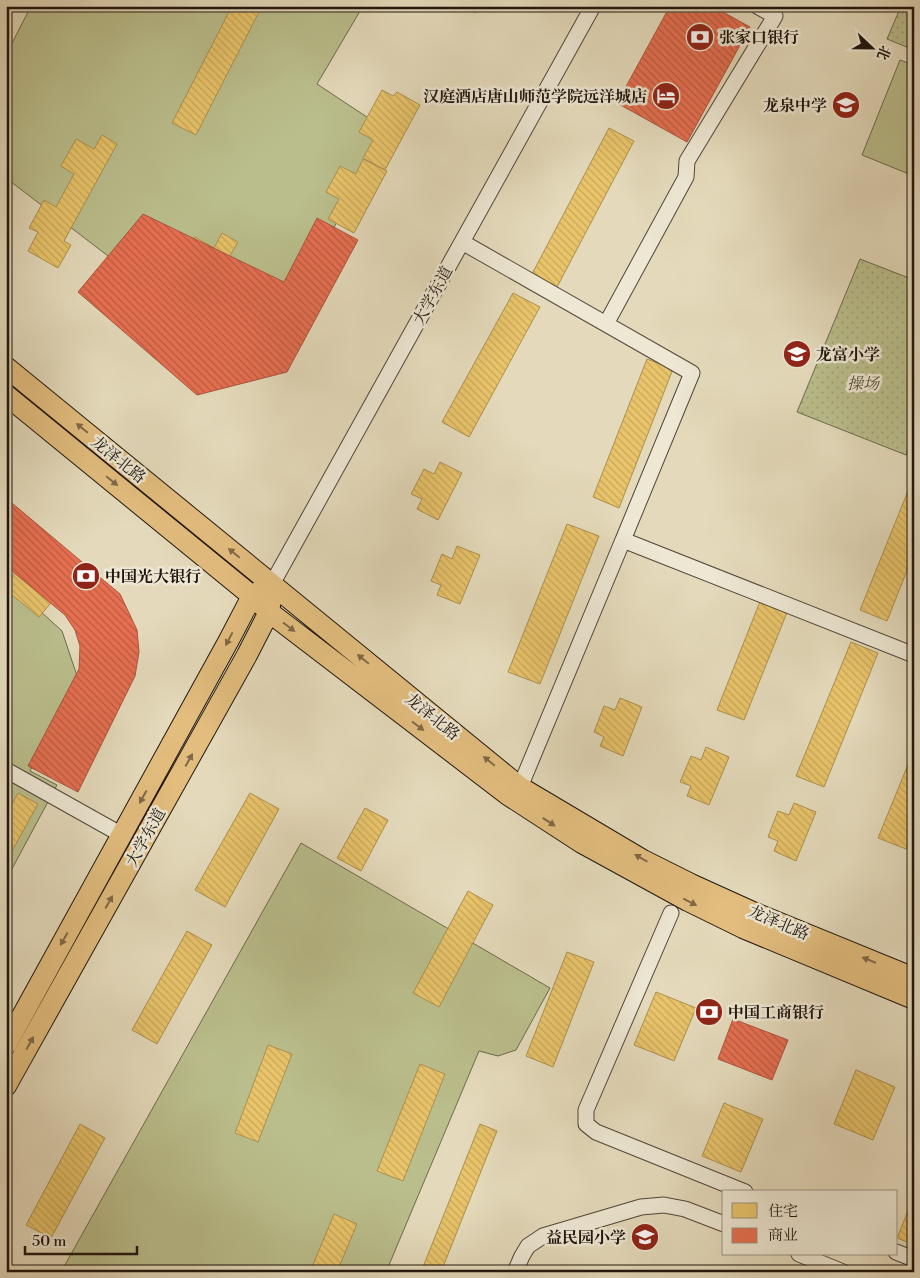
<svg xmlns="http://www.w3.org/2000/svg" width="920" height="1278" font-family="'Libre Bodoni','Noto Serif SC',serif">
	<defs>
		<pattern id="park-dots" width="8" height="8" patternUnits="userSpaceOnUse" patternTransform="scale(1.25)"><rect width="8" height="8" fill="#babe8c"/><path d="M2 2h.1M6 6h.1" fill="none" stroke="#9fa278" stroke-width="1.8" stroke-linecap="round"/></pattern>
		<pattern id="homes-back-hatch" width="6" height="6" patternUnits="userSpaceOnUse" patternTransform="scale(1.25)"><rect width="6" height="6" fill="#e9c46a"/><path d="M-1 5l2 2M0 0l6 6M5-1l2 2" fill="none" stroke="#c7a85b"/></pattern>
		<pattern id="shops-back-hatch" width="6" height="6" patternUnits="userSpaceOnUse" patternTransform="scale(1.25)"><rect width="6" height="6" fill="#e76f51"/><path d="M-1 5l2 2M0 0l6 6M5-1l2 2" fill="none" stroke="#bb5a42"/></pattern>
	</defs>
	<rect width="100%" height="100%" fill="#e4dabb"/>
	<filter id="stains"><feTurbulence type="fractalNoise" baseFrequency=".004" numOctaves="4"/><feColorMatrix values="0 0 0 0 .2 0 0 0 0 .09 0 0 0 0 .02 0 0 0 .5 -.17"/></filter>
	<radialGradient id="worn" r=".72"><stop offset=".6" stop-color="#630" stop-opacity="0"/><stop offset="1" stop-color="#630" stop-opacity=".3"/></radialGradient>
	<!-- green -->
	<path fill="#babe8c" stroke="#6c6a4d" d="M31,6H363L317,84L394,135L287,299L184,314L6,178V55Z
		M900,60L914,65V176L862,155Z
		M6,580L62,631L78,679L30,771L57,785L6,880Z
		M301,843L550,988L516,1050L498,1056L479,1051L386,1272H61Z"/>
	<!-- park -->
	<path fill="url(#park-dots)" stroke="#6c6a4d" d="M901,6H914V50L887,39Z
		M860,259L914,280V436L906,455L797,412Z"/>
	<!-- homes -->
	<path fill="url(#homes-back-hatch)" stroke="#ac904e" d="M232,6H262L196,135L172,123Z
		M461,6H479L476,13Z
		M382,90L393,96L397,92L420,105L385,170L363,158L373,140L359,132Z
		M609,128L634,141L557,287L532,274Z
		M102,135L117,144L64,241L71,245L58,268L28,251L38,232L29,228L44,200L56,207L74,174L61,166L76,139L94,149Z
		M363,159L387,171L354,233L328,219L339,199L326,192L340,166L356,174Z
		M222,233L238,242L182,338L191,343L178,366L146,347L158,328L147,322L162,297L176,305L195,272L180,263L195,237L214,248Z
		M513,293L540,307L469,437L442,422Z
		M647,359L673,369L619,508L593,497Z
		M440,462L462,473L438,520L417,509L422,499L411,494L424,469L434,474Z
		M914,476V553L887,621L860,610Z
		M567,524L599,536L540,684L508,672Z
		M48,543L53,547L55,545L78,564L57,588L61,591L39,617L6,590V584L28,558L32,562Z
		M457,546L480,555L460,604L437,595L441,585L431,581L442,554L452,559Z
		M761,599L788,610L744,720L717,710Z
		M851,642L878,653L824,787L796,776Z
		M81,674L116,691L70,785L35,768Z
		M620,698L642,707L623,756L600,746L604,737L594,732L604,706L615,710Z
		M706,747L729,757L709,805L687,796L691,786L680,782L691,756L701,760Z
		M914,750V829L906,849L878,838Z
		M18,793L38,804L6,862V815Z
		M250,793L279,809L225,907L195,890Z
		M794,803L816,812L796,861L774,851L778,841L768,837L778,811L789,815Z
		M365,808L388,820L361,871L337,858Z
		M468,891L493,905L439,1007L413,993Z
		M187,931L212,945L157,1044L132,1030Z
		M567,952L594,962L553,1067L526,1056Z
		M656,992L696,1008L674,1061L634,1045Z
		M268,1045L292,1054L258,1142L235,1133Z
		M420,1064L445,1074L403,1181L377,1171Z
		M856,1070L895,1087L873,1140L834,1124Z
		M724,1103L763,1119L741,1172L702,1156Z
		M80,1124L105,1138L51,1238L26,1225Z
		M480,1124L497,1131L441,1272H421Z
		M914,1196V1245L897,1238Z
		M334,1214L357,1224L337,1272H310Z
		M191,1265L209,1272H188Z"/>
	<!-- shops -->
	<path fill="url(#shops-back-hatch)" stroke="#ab543d" d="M670,6H712L750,27L687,142L617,103Z
		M143,214L284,282L317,218L358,240L287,372L197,395L78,292Z
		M6,498L120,594L137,630L139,652L135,676L78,792L28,766L79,669L80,646L75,630L65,615L6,566Z
		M733,1019L788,1040L772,1080L718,1059Z"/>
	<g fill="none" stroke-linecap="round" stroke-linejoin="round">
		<defs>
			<path id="minor" d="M462,242L692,373L623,540
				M606,324L686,177L687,161L775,16L757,6
				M272,584L593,6
				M6,770L122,835
				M520,787L623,540L914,655
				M671,913L586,1110V1124L596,1132L745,1192
				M896,1252L914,1259
				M799,1254L843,1272
				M515,1272L522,1256L528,1246L543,1236L641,1207L664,1205L685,1209L724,1224"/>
			<path id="major" d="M6,367L520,787L643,860L691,884L755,913L914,978
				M6,395L252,596L269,612L508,795L582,843L688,901L743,928L914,999
				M6,1045L229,640L252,596L261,590
				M6,1086L247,655L269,612L271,599"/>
		</defs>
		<!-- minor casing -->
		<use href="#minor" stroke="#504639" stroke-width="17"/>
		<!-- major casing -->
		<use href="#major" stroke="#1f150e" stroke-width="22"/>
		<!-- minor -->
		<use href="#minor" stroke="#ede7d3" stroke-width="15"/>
		<!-- major -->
		<use href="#major" stroke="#e2bd7e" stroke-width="20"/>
	</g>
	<!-- one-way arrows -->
	<defs><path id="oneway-solid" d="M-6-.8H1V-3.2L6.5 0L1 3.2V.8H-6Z" transform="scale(1.25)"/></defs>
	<g fill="#806946">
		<use href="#oneway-solid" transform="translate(82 428) rotate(-141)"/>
		<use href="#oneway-solid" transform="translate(112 481) rotate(39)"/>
		<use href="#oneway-solid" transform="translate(234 553) rotate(-141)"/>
		<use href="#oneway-solid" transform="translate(289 627) rotate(37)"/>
		<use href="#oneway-solid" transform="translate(229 639) rotate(118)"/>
		<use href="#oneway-solid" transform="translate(363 659) rotate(-141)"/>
		<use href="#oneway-solid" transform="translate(418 726) rotate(37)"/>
		<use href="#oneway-solid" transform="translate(189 760) rotate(-61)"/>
		<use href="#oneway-solid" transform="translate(489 761) rotate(-141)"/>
		<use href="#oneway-solid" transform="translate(143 797) rotate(119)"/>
		<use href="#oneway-solid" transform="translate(549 822) rotate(33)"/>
		<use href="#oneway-solid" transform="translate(641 858) rotate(-150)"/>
		<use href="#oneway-solid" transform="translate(109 902) rotate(-61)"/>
		<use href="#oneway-solid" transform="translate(690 902) rotate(27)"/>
		<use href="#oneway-solid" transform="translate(64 939) rotate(119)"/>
		<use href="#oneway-solid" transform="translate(869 960) rotate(-158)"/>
		<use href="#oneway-solid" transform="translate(30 1043) rotate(-61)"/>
	</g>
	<!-- icons -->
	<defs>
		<symbol id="bank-disc" viewBox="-11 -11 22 22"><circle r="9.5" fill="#8f2418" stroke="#ede7d3"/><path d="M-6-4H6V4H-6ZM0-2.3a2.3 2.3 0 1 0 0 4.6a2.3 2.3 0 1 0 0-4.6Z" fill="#fff"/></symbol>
		<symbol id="hotel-disc" viewBox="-11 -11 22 22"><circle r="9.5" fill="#8f2418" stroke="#ede7d3"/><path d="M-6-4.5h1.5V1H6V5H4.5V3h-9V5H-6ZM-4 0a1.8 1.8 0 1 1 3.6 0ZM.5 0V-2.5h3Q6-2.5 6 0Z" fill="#fff"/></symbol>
		<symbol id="school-disc" viewBox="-11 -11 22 22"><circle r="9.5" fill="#8f2418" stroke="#ede7d3"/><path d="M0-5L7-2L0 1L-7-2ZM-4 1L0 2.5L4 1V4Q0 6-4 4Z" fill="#fff"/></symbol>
	</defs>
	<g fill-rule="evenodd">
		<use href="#bank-disc" x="684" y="21" width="32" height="32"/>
		<use href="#hotel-disc" x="650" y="80" width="32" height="32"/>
		<use href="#school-disc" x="830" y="89" width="32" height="32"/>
		<use href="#school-disc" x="781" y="338" width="32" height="32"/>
		<use href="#bank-disc" x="70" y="560" width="32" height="32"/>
		<use href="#bank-disc" x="693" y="996" width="32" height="32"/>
		<use href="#school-disc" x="629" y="1221" width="32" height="32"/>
	</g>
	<g text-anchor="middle" stroke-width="5" stroke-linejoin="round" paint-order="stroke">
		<!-- poi labels -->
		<g font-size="16" font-weight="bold" fill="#1f150e" stroke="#ede7d3" text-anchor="start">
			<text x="719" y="43">张家口银行</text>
			<text x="647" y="102" text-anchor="end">汉庭酒店唐山师范学院远洋城店</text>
			<text x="827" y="111" text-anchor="end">龙泉中学</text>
			<text x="816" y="360">龙富小学</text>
			<text x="105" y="582">中国光大银行</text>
			<text x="728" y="1018">中国工商银行</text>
			<text x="626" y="1243" text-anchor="end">益民园小学</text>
		</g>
		<!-- street labels -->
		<g font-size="16" fill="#1f150e" stroke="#ede7d3">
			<text transform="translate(432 295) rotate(-61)" y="6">大学东道</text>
			<text transform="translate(119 459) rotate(39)" y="6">龙泽北路</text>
			<text transform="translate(433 716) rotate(39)" y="6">龙泽北路</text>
			<text transform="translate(145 837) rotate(-61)" y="6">大学东道</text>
			<text transform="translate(779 922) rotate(23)" y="6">龙泽北路</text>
		</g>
		<!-- park labels -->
		<g font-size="16" font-style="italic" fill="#55503a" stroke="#ede7d3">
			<text x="863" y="389">操场</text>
		</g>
	</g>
	<!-- margin -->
	<rect width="920" height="1278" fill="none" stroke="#e4dabb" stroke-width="25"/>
	<rect x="8" y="8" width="905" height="1263" fill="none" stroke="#1f150e" stroke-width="2.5"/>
	<rect x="12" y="12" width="895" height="1253" fill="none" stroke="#1f150e"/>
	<!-- legend -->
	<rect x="722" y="1190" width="175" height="65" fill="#ede7d3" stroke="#9b9384"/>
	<rect x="732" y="1203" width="25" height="15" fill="#e9c46a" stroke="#9b9384"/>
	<text x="768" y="1216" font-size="15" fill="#1f150e">住宅</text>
	<rect x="732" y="1228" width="25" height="15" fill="#e76f51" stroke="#9b9384"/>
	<text x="768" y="1240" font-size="15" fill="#1f150e">商业</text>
	<!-- north arrow -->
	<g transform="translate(872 48) rotate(112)" stroke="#ede7d3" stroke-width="4" paint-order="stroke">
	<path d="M0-4L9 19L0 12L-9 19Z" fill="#1f150e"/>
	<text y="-8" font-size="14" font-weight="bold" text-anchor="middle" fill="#1f150e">北</text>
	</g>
	<!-- scale -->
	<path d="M25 1246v8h112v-8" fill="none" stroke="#1f150e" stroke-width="2.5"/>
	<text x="32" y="1246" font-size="15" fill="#1f150e" stroke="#ede7d3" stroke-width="4" paint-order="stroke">50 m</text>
	<rect width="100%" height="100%" filter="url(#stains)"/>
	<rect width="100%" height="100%" fill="url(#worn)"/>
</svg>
